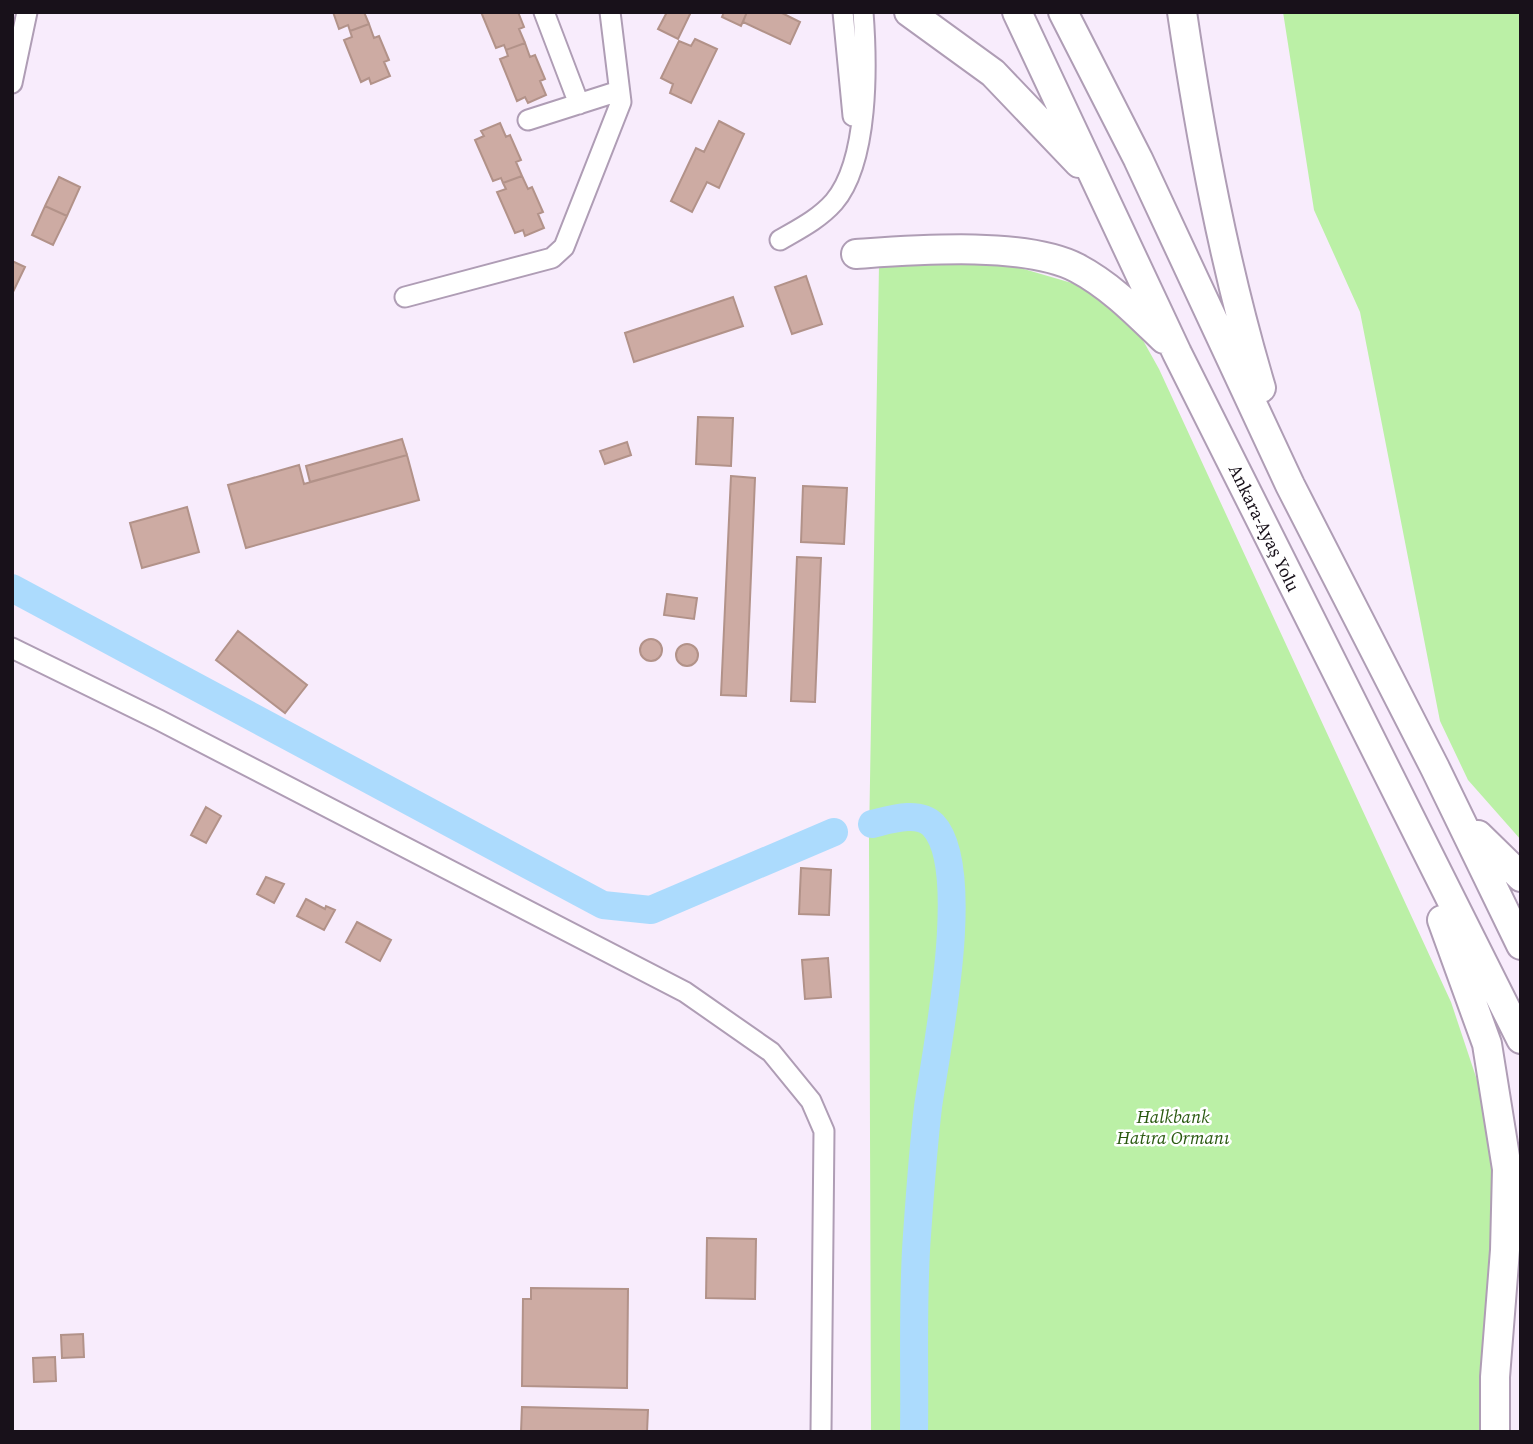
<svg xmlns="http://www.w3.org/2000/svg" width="1533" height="1444" font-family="'Source Serif 4',serif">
	<rect width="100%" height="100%" fill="#f8ecfc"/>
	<!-- green -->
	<path fill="#bbf0a6" d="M1283,12H1521V840L1468,780L1440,721L1360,312L1314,210Z
		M1007,264L1089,288L1135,326L1159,369L1451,1002L1488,1113L1493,1186L1487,1432H871L869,838L879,265Z"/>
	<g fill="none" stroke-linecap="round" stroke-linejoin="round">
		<!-- river -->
		<path stroke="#acdbfd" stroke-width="28" d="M12,588L603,905L651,910L834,832
			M872,824C889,820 918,810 933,825C974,868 936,1050 928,1107C923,1149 920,1192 917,1235C912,1300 915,1366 914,1432"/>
	</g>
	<!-- building -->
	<path fill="#cdaba3" stroke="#b29289" stroke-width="2" d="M333,12H364L369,24L350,31L348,25L339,29Z
		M481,12H518L524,27L519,29L525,43L506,50L504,45L496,48Z
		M667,12H691L678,39L658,29Z
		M724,12H747L741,26L722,17Z
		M747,12H780L800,22L790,44L743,22Z
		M369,24L374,38L379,36L389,60L384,62L390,76L371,84L369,78L361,82L344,40L352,37L350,31Z
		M695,39L717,49L691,103L670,93L673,84L661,78L679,41L691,46Z
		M525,43L530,57L535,55L545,79L540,81L546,95L528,103L525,97L517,101L500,59L508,56L506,50Z
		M719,121L744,134L719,188L707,182L692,212L671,201L696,148L704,152Z
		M500,123L506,137L510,135L521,160L516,162L522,176L503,183L501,178L493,181L475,140L484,136L481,131Z
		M522,176L528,189L532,187L543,212L538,214L544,228L525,236L523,230L515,233L497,192L506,189L503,183Z
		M59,177L80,187L67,216L45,206Z
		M45,206L67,216L53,245L32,235Z
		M12,261L25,267L12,294Z
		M806,276L822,324L792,334L775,287Z
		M733,297L743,326L634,362L625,333Z
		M698,417L733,418L731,466L696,464Z
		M402,439L407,455L310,482L306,466Z
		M627,442L631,455L605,464L600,451Z
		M407,455L419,500L246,548L228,485L299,465L304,484Z
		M731,476L755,478L746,696L721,695Z
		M803,486L847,488L844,544L801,542Z
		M187,507L199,552L142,568L130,523Z
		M797,557L821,558L815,702L791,701Z
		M667,594L697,598L694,619L664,615Z
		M238,631L307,685L285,713L216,660Z
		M640 650a11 11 0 1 1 22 0a11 11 0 1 1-22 0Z
		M676 655a11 11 0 1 1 22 0a11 11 0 1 1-22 0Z
		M206,807L221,816L206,843L191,835Z
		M801,868L831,870L829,915L799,914Z
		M266,877L284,884L274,903L257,894Z
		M306,899L325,909L326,906L335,910L324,930L297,916Z
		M357,922L391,940L380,961L346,942Z
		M828,958L831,997L805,999L802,960Z
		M707,1238L756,1239L755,1299L706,1298Z
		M531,1288L628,1289L627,1388L522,1386L523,1299H531Z
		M83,1334L84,1357L62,1358L61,1335Z
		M55,1357L56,1381L34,1382L33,1358Z
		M522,1407L648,1410L647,1432H521Z"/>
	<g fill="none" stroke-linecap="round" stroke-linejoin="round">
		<defs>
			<path id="minor" d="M544,12L579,104
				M843,12L853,116
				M12,83L27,12
				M528,120L619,91
				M780,240C799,229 819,219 834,202C869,161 867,64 863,12
				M405,297L552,258L564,247L621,102L610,12
				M12,648L159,720L685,992L771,1052L811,1101L824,1131L821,1432"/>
			<path id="highway" d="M909,12L993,73L1079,163
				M1017,12L1177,353L1521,1039
				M1063,12L1138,159L1290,485L1435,768L1521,945
				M1182,12C1201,140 1224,264 1261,388
				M856,254C915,250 1025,241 1077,268C1111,286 1137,313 1164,339
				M1478,835L1521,877
				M1442,920L1487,1044L1507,1169L1505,1250L1495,1377V1432"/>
		</defs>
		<!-- minor casing -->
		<use href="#minor" stroke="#af9db5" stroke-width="23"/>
		<!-- highway casing -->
		<use href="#highway" stroke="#af9db5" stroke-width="32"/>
		<!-- minor -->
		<use href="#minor" stroke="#fff" stroke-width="19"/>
		<!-- highway -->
		<use href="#highway" stroke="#fff" stroke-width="28"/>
	</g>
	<g text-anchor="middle" stroke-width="5" stroke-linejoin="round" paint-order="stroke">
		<!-- street labels -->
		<g font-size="18" fill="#18111a" stroke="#fff">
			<text transform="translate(1264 528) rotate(64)" y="6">Ankara-Ayaş Yolu</text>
		</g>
		<!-- park labels -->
		<g font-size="18" font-style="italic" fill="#29590f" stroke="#fff">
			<text x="1173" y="1123">Halkbank<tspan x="1173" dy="21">Hatıra Ormanı</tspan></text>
		</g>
	</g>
	<!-- border -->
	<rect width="1533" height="1444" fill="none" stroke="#18111a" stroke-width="28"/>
</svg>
